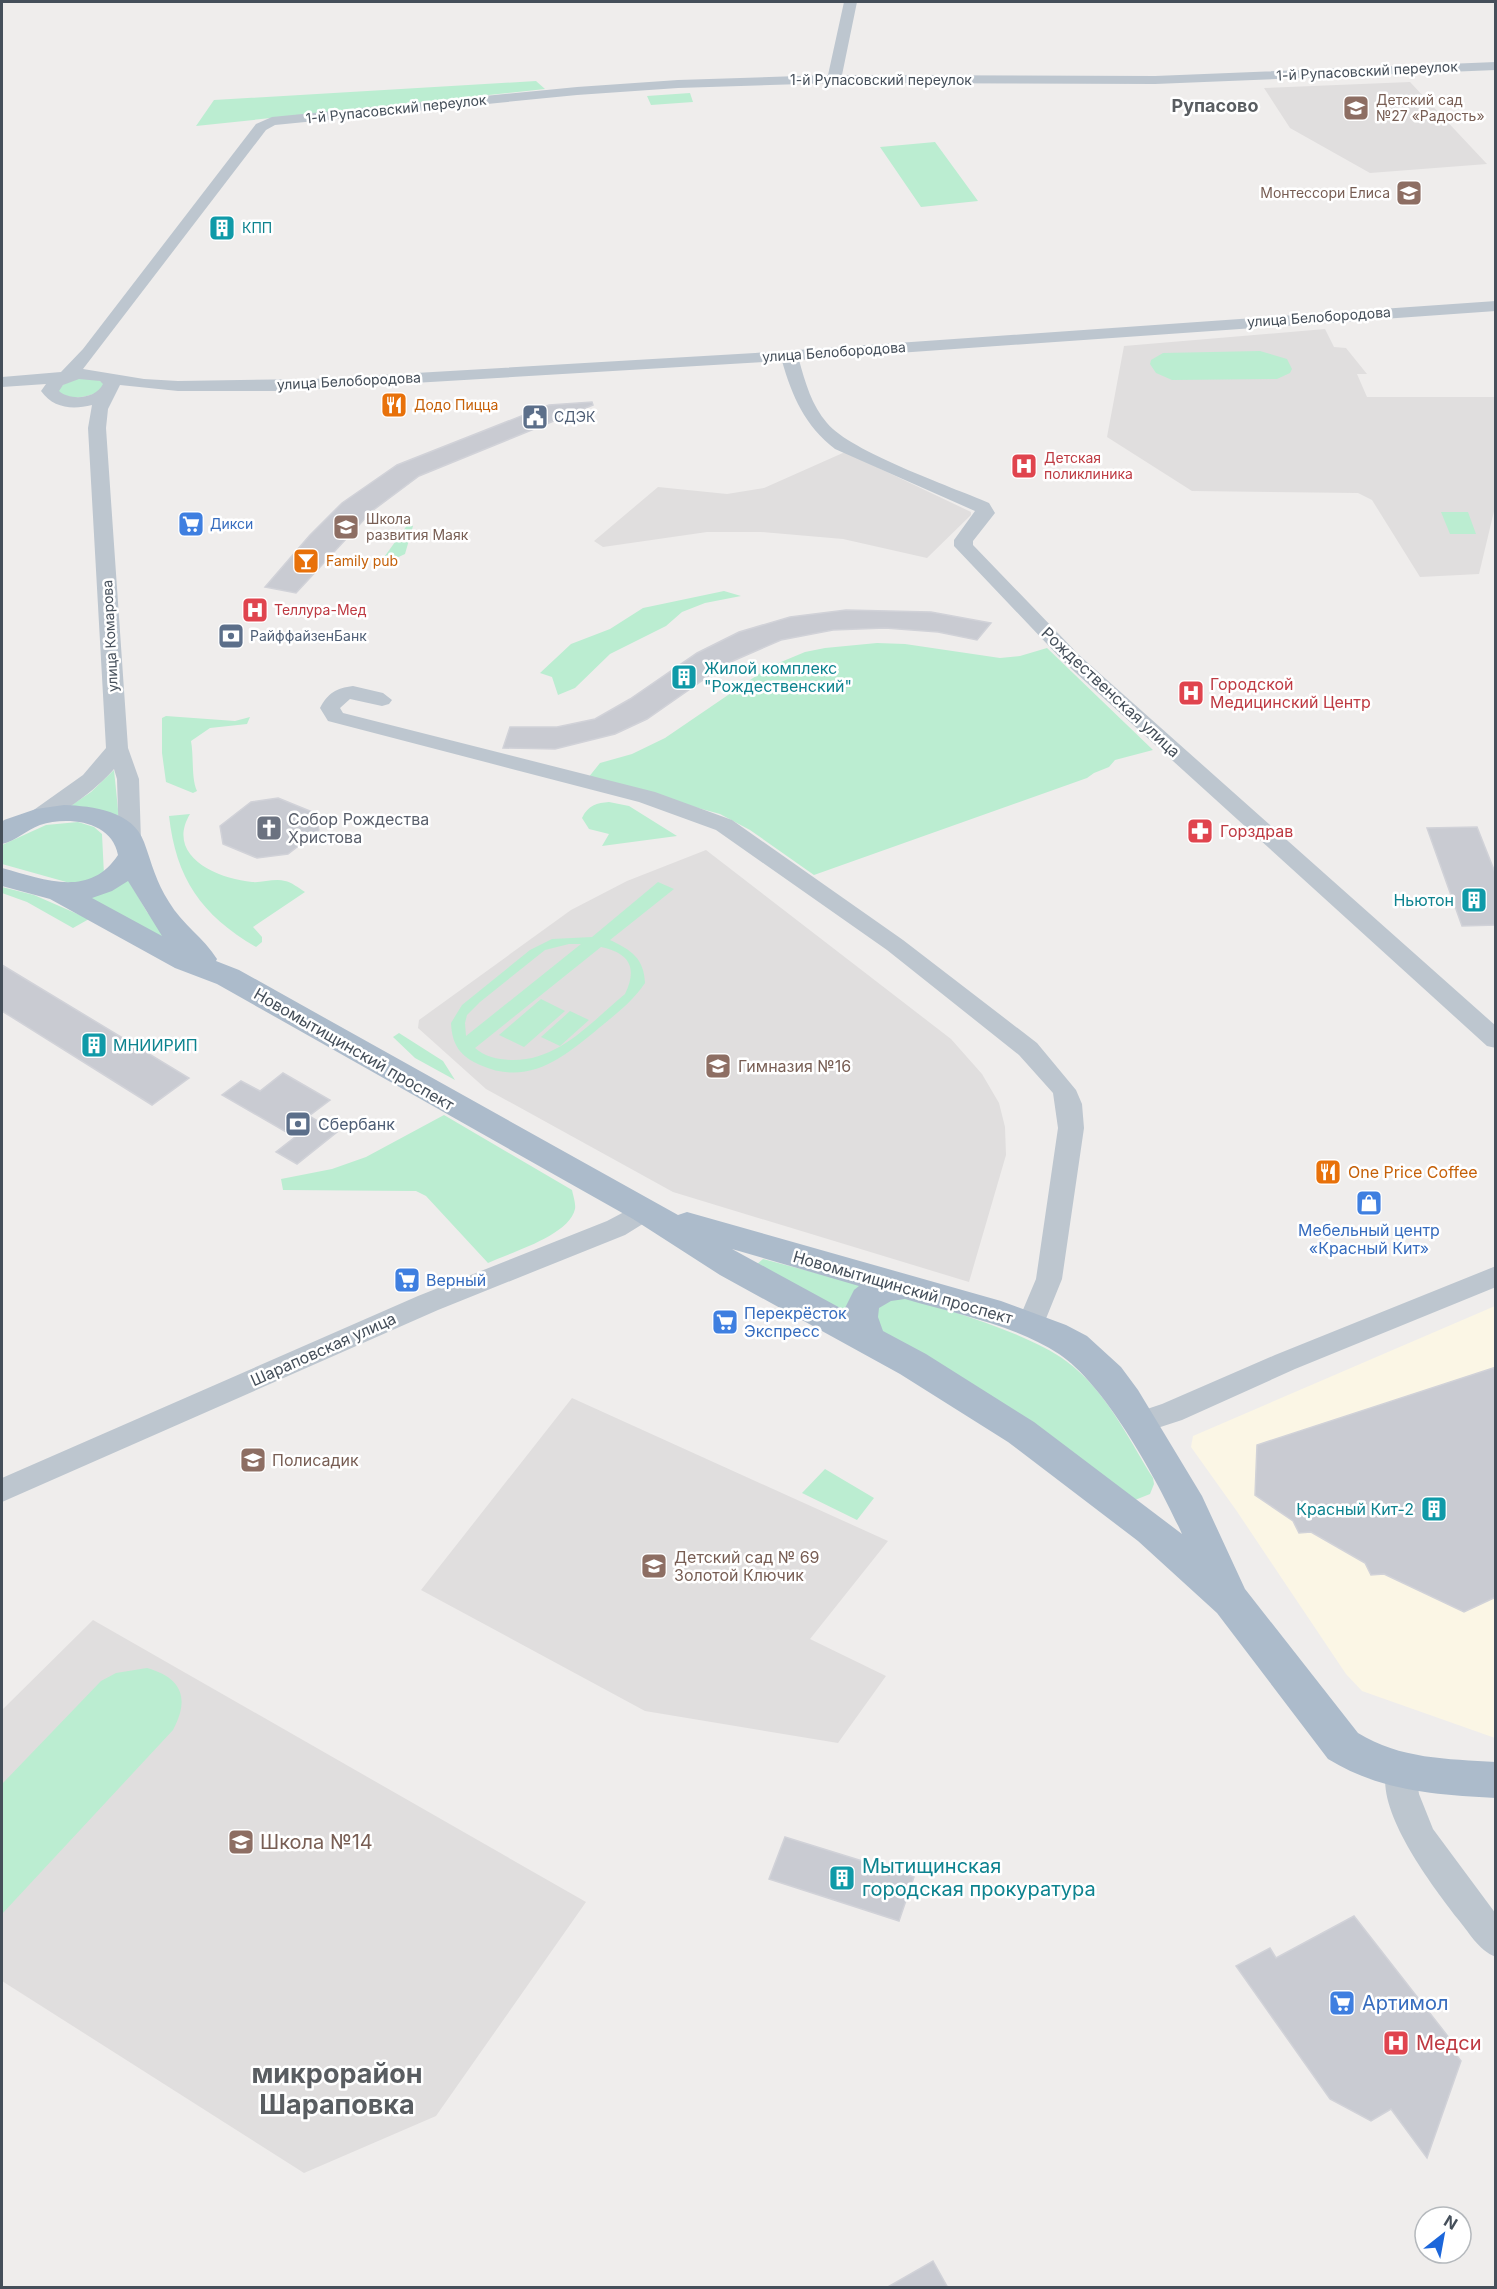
<svg xmlns="http://www.w3.org/2000/svg" width="1497" height="2289" font-family="Inter,sans-serif">
	<rect width="100%" height="100%" fill="#efedec"/>
	<!-- commercial -->
	<path fill="#fbf6e5" d="M1495,1306V1738L1362,1691L1346,1674L1236,1510L1191,1447L1193,1436Z"/>
	<!-- education -->
	<path fill="#e0dede" d="M1410,82L1487,164L1370,173L1290,128L1264,88Z
		M1325,329L1334,347L1346,348L1367,374H1357L1367,397H1495V507L1479,574L1420,577L1372,500L1358,493L1192,491L1107,437L1124,346Z
		M845,452L971,512V515L927,558L843,539L761,532H707L603,547L594,541L658,487L727,494L764,488Z
		M706,850L951,1039L982,1074L999,1103L1005,1127L1006,1155L969,1282L673,1192L486,1089L418,1028L419,1020L571,910L627,881Z
		M572,1398L888,1541L810,1639L886,1676L838,1743L645,1711L421,1590Z
		M93,1620L586,1902L436,2116L304,2173L2,1981V1710Z"/>
	<!-- green -->
	<path fill="#bbedd1" fill-rule="evenodd" d="M536,81L545,89L196,126L214,100Z
		M690,93L693,102L651,105L647,96Z
		M935,142L978,201L921,207L880,147Z
		M1260,351L1287,359L1292,369L1290,373L1277,379L1172,380L1156,373L1150,364L1151,360L1163,353Z
		M90,377L105,383L103,390C87,397 75,401 59,393L58,389L69,380Z
		M1441,512H1468L1476,534H1450Z
		M408,524L413,526L405,554L377,567Z
		M724,591L741,596L705,603L682,612L666,626L610,654L575,688L558,695L552,677L540,673L571,644L610,629L643,608Z
		M877,643L905,644L1000,658L1020,656L1047,648L1153,750L1115,760L1109,767L1094,773L1087,778L814,875L750,830L720,814L588,778L600,763L632,754L665,738L769,667L805,652L825,648Z
		M166,716L235,721L250,717L247,724L210,728L191,741C194,757 191,778 197,791L193,793L166,782L162,753V718Z
		M114,770L119,819L66,809L91,792Z
		M609,802L629,806L677,836L602,846L609,834L589,829L582,818C588,805 597,803 609,802Z
		M190,814C165,856 217,879 252,882C262,883 275,878 285,881C291,882 299,888 305,892L253,927L262,937V942L256,947C201,915 176,878 169,816Z
		M78,822L94,827L102,834L104,875L77,885L2,864V845L46,825Z
		M126,876L147,912L175,944L83,897Z
		M658,882L674,889L610,940C631,950 644,958 645,983C633,1001 616,1014 599,1028C564,1057 529,1087 480,1065C460,1056 452,1045 451,1023L462,1005L530,950L552,939L592,937ZM569,944H581L466,1036L465,1023L467,1015L480,1002L545,950ZM601,947C629,953 638,967 625,994C591,1022 558,1062 510,1060C497,1059 485,1057 475,1048Z
		M2,887L34,895L89,919L73,928L27,902L2,893Z
		M541,999L565,1011L524,1047L499,1035Z
		M570,1011L589,1020L560,1046L541,1037Z
		M399,1033L443,1061L455,1080L415,1058L393,1037Z
		M444,1115L572,1190C573,1195 576,1204 575,1209C569,1236 511,1252 488,1263L426,1196L416,1191L283,1190L281,1179L332,1169L366,1157Z
		M763,1259L865,1286L845,1313L756,1265Z
		M900,1296C944,1308 1030,1334 1066,1361C1105,1389 1128,1438 1153,1478L1154,1484L1150,1494L1135,1500L879,1337L872,1308Z
		M825,1469L874,1498L857,1520L802,1493Z
		M147,1668C182,1678 190,1698 173,1730L2,1914V1784L101,1681L116,1673Z"/>
	<!-- building -->
	<path fill="#c9cbd2" stroke="#d1d2d8" stroke-width="1.5" d="M592,402L593,405L419,476L372,511L296,593L265,587L310,535L342,503L397,465L549,405Z
		M846,610L931,612L991,623L977,640L938,632L885,628L833,630L781,640L726,664L647,719L615,734L555,749L503,748L510,727H557L595,719L630,699L697,653L739,632L790,617Z
		M278,798L315,813L319,830L288,854L257,858L223,844L220,826L251,802Z
		M1477,827L1496,875V925L1462,926L1427,828Z
		M2,965L189,1078L152,1105L2,1011Z
		M283,1073L330,1100L309,1116L337,1132L297,1164L276,1152L295,1137L222,1095L241,1081L260,1091Z
		M1496,1367V1597L1464,1612L1384,1574L1371,1575L1365,1563L1311,1532L1299,1533L1293,1521L1255,1495L1257,1445Z
		M785,1837L914,1877L899,1921L769,1879Z
		M1354,1916L1450,2039L1446,2042L1461,2061L1427,2158L1391,2109L1371,2121L1330,2099L1236,1966L1270,1948L1276,1958Z
		M933,2261L948,2288H886Z"/>
	<g fill="none" stroke-linecap="round" stroke-linejoin="round">
		<!-- minor -->
		<path fill="#bdc6cf" fill-rule="evenodd" d="M844,2H857L842,75L1155,76L1496,62V70L1155,84L834,83L678,88L577,95L275,125L266,130L83,369L144,379L178,381L313,379L755,353L1496,301V311L799,360C805,382 812,406 827,423C851,452 950,486 989,503L995,513L973,541V545L1079,655L1496,1026V1048L1487,1046L1065,663L954,546V540L975,511L835,449C805,426 792,396 782,361L280,391H178L120,385L108,409L106,428L128,748L139,779L141,841L138,846H122L119,841L117,779L114,769C99,787 48,829 24,824L21,819L83,775L106,748L88,428L92,405C72,410 53,408 41,391L46,384L2,387V377L61,372L83,349L256,124L272,117L577,87L678,80L828,75ZM79,379L100,381L103,384C96,399 70,401 59,391L63,385Z
			M353,686L383,693L392,700L389,704L382,706L350,699L340,708L343,713L655,792L732,820L903,940L1037,1043L1076,1090L1082,1104L1084,1128L1062,1279L1041,1331L1031,1334L1021,1331L1017,1324L1036,1279L1058,1128L1053,1093L1019,1055L887,950L716,830L639,802L328,721L320,708C328,693 336,688 353,686Z
			M645,1201L654,1203L658,1210L654,1217L625,1235L438,1310L2,1502V1478L418,1296L607,1221Z
			M1496,1266V1287L1295,1369L1182,1420L1139,1434L1129,1431L1125,1423L1129,1415L1162,1404L1275,1355Z
			M1400,1758L1411,1762L1416,1772L1419,1794L1433,1829L1496,1914V1957C1478,1950 1469,1932 1457,1918C1432,1885 1369,1804 1389,1762Z"/>
		<!-- major -->
		<path fill="#acbbcb" fill-rule="evenodd" d="M64,805C93,806 133,811 144,842C152,864 156,882 169,902C182,924 204,938 217,959L216,961L239,970L678,1215L687,1212L1001,1301L1066,1325L1087,1336L1121,1367L1138,1390L1202,1496L1245,1589L1358,1733C1400,1759 1447,1759 1496,1762V1798C1436,1795 1380,1791 1328,1759L1217,1613L1138,1541L1008,1442L900,1374L720,1275L633,1219L217,984L175,968L50,899L2,886V868C43,879 89,899 118,855C112,821 68,816 40,825C26,830 16,841 2,844V822L4,820L36,809ZM128,881L162,936L92,898L112,891ZM732,1249L859,1286L854,1290L844,1310ZM905,1299C956,1314 1015,1325 1059,1354C1106,1385 1159,1483 1182,1534L1034,1422L926,1354L883,1331L878,1317L879,1308L891,1301Z"/>
	</g>
	<!-- icons -->
	<defs>
		<symbol id="school-square" viewBox="-11 -11 22 22"><rect x="-9" y="-9" width="18" height="18" rx="4" fill="#8d6e63" stroke="#fff"/><path d="M0-5L7-2L0 1L-7-2ZM-4 1L0 2.5L4 1V4Q0 6-4 4Z" fill="#fff"/></symbol>
		<symbol id="building-square" viewBox="-11 -11 22 22"><rect x="-9" y="-9" width="18" height="18" rx="4" fill="#0f9aa8" stroke="#fff"/><path d="M-4-6H4V6H1V3H-1V6H-4ZM-2.5-4.3h1.7v1.8h-1.7ZM.8-4.3h1.7v1.8H.8ZM-2.5-1h1.7V.8h-1.7ZM.8-1h1.7V.8H.8Z" fill="#fff"/></symbol>
		<symbol id="restaurant-square" viewBox="-11 -11 22 22"><rect x="-9" y="-9" width="18" height="18" rx="4" fill="#e8710a" stroke="#fff"/><path d="M-5-6h1v4h1v-4h1v4h1v-4h1v5L-1.5 .5V6h-2V.5L-5-1ZM5-6V6H3V1.5H1.5Q1.5-4 5-6Z" fill="#fff"/></symbol>
		<symbol id="civic-square" viewBox="-11 -11 22 22"><rect x="-9" y="-9" width="18" height="18" rx="4" fill="#5c6f8a" stroke="#fff"/><path d="M-.6-6.5H3V-4.5H.6V-3L4-1V1h2V6H-6V1h2V-1L-.6-3ZM-1.2 2.5V6h2.4V2.5Z" fill="#fff"/></symbol>
		<symbol id="hospital-square" viewBox="-11 -11 22 22"><rect x="-9" y="-9" width="18" height="18" rx="4" fill="#e0444e" stroke="#fff"/><path d="M-5-5h3v3.5h4V-5h3V5h-3V1.5h-4V5h-3Z" fill="#fff"/></symbol>
		<symbol id="supermarket-square" viewBox="-11 -11 22 22"><rect x="-9" y="-9" width="18" height="18" rx="4" fill="#3f7fe0" stroke="#fff"/><path d="M-6-5.5h2.5l.6 2H6L4.5 2H-2.5L-4.4-4H-6ZM-1.5 3.2a1.3 1.3 0 1 0 .1 0ZM3 3.2a1.3 1.3 0 1 0 .1 0Z" fill="#fff"/></symbol>
		<symbol id="bar-square" viewBox="-11 -11 22 22"><rect x="-9" y="-9" width="18" height="18" rx="4" fill="#e8710a" stroke="#fff"/><path d="M-6-5H6L.8 .8V4.5H3.5V6h-7V4.5H-.8V.8Z" fill="#fff"/></symbol>
		<symbol id="bank-square" viewBox="-11 -11 22 22"><rect x="-9" y="-9" width="18" height="18" rx="4" fill="#5c6f8a" stroke="#fff"/><path d="M-6-4H6V4H-6ZM0-2.3a2.3 2.3 0 1 0 0 4.6a2.3 2.3 0 1 0 0-4.6Z" fill="#fff"/></symbol>
		<symbol id="church-square" viewBox="-11 -11 22 22"><rect x="-9" y="-9" width="18" height="18" rx="4" fill="#6b7280" stroke="#fff"/><path d="M-1.2-6h2.4v3.5h3.3v2.4h-3.3V6h-2.4V-.1h-3.3v-2.4h3.3Z" fill="#fff"/></symbol>
		<symbol id="pharmacy-square" viewBox="-11 -11 22 22"><rect x="-9" y="-9" width="18" height="18" rx="4" fill="#e0444e" stroke="#fff"/><path d="M-2-6h4v4h4v4h-4v4h-4v-4h-4v-4h4Z" fill="#fff"/></symbol>
		<symbol id="shop-square" viewBox="-11 -11 22 22"><rect x="-9" y="-9" width="18" height="18" rx="4" fill="#3f7fe0" stroke="#fff"/><path d="M-5-2.5h2.3a2.7 3.5 0 0 1 5.4 0H5L5.5 6h-11ZM-1.5-2.5h3a1.5 2.3 0 0 0-3 0Z" fill="#fff"/></symbol>
	</defs>
	<g fill-rule="evenodd">
		<use href="#school-square" x="1341" y="93" width="30" height="30"/>
		<use href="#school-square" x="1394" y="178" width="30" height="30"/>
		<use href="#building-square" x="207" y="213" width="30" height="30"/>
		<use href="#restaurant-square" x="379" y="390" width="30" height="30"/>
		<use href="#civic-square" x="520" y="402" width="30" height="30"/>
		<use href="#hospital-square" x="1009" y="451" width="30" height="30"/>
		<use href="#supermarket-square" x="176" y="509" width="30" height="30"/>
		<use href="#school-square" x="331" y="512" width="30" height="30"/>
		<use href="#bar-square" x="291" y="546" width="30" height="30"/>
		<use href="#hospital-square" x="240" y="595" width="30" height="30"/>
		<use href="#bank-square" x="216" y="621" width="30" height="30"/>
		<use href="#building-square" x="669" y="662" width="30" height="30"/>
		<use href="#hospital-square" x="1176" y="678" width="30" height="30"/>
		<use href="#church-square" x="254" y="813" width="30" height="30"/>
		<use href="#pharmacy-square" x="1185" y="816" width="30" height="30"/>
		<use href="#building-square" x="1459" y="885" width="30" height="30"/>
		<use href="#building-square" x="79" y="1030" width="30" height="30"/>
		<use href="#school-square" x="703" y="1051" width="30" height="30"/>
		<use href="#bank-square" x="283" y="1109" width="30" height="30"/>
		<use href="#restaurant-square" x="1313" y="1157" width="30" height="30"/>
		<use href="#shop-square" x="1354" y="1188" width="30" height="30"/>
		<use href="#supermarket-square" x="392" y="1265" width="30" height="30"/>
		<use href="#supermarket-square" x="710" y="1307" width="30" height="30"/>
		<use href="#school-square" x="238" y="1445" width="30" height="30"/>
		<use href="#building-square" x="1419" y="1494" width="30" height="30"/>
		<use href="#school-square" x="639" y="1551" width="30" height="30"/>
		<use href="#school-square" x="226" y="1827" width="30" height="30"/>
		<use href="#building-square" x="827" y="1863" width="30" height="30"/>
		<use href="#supermarket-square" x="1327" y="1988" width="30" height="30"/>
		<use href="#hospital-square" x="1381" y="2028" width="30" height="30"/>
	</g>
	<g text-anchor="middle" stroke-width="5" stroke-linejoin="round" paint-order="stroke">
		<!-- far-street labels -->
		<g font-size="14" fill="#454f5a" stroke="#fff">
			<text transform="translate(1367 71) rotate(-3)" y="5">1-й Рупасовский переулок</text>
			<text x="881" y="85">1-й Рупасовский переулок</text>
			<text transform="translate(396 109) rotate(-6)" y="5">1-й Рупасовский переулок</text>
			<text transform="translate(1319 317) rotate(-4)" y="5">улица Белобородова</text>
			<text transform="translate(834 352) rotate(-4)" y="5">улица Белобородова</text>
			<text transform="translate(349 381) rotate(-3)" y="5">улица Белобородова</text>
			<text transform="translate(110 636) rotate(-93)" y="5">улица Комарова</text>
		</g>
		<!-- far-education labels -->
		<g font-size="14" fill="#785e54" stroke="#fff" text-anchor="start">
			<text x="1376" y="105">Детский сад<tspan x="1376" dy="16">№27 «Радость»</tspan></text>
			<text x="1390" y="198" text-anchor="end">Монтессори Елиса</text>
			<text x="366" y="524">Школа<tspan x="366" dy="16">развития Маяк</tspan></text>
		</g>
		<!-- far-culture labels -->
		<g font-size="14" fill="#0d838f" stroke="#fff" text-anchor="start">
			<text x="242" y="233">КПП</text>
		</g>
		<!-- far-food labels -->
		<g font-size="14" fill="#c56008" stroke="#fff" text-anchor="start">
			<text x="414" y="410">Додо Пицца</text>
			<text x="326" y="566">Family pub</text>
		</g>
		<!-- far-service labels -->
		<g font-size="14" fill="#4e5e75" stroke="#fff" text-anchor="start">
			<text x="554" y="422">СДЭК</text>
			<text x="250" y="641">РайффайзенБанк</text>
		</g>
		<!-- far-health labels -->
		<g font-size="14" fill="#be3a42" stroke="#fff" text-anchor="start">
			<text x="1044" y="463">Детская<tspan x="1044" dy="16">поликлиника</tspan></text>
			<text x="274" y="615">Теллура-Мед</text>
		</g>
		<!-- far-shop labels -->
		<g font-size="14" fill="#366cbe" stroke="#fff" text-anchor="start">
			<text x="210" y="529">Дикси</text>
		</g>
		<!-- culture labels -->
		<g font-size="16" fill="#0d838f" stroke="#fff" text-anchor="start">
			<text x="704" y="674">Жилой комплекс<tspan x="704" dy="18">"Рождественский"</tspan></text>
			<text x="1454" y="906" text-anchor="end">Ньютон</text>
			<text x="113" y="1051">МНИИРИП</text>
			<text x="1414" y="1515" text-anchor="end">Красный Кит-2</text>
		</g>
		<!-- health labels -->
		<g font-size="16" fill="#be3a42" stroke="#fff" text-anchor="start">
			<text x="1210" y="690">Городской<tspan x="1210" dy="18">Медицинский Центр</tspan></text>
			<text x="1220" y="837">Горздрав</text>
		</g>
		<!-- street labels -->
		<g font-size="16" fill="#454f5a" stroke="#fff">
			<text transform="translate(1111 692) rotate(43)" y="6">Рождественская улица</text>
			<text transform="translate(354 1049) rotate(30)" y="6">Новомытищинский проспект</text>
			<text transform="translate(903 1287) rotate(16)" y="6">Новомытищинский проспект</text>
			<text transform="translate(323 1349) rotate(-24)" y="6">Шараповская улица</text>
		</g>
		<!-- worship labels -->
		<g font-size="16" fill="#5b616d" stroke="#fff" text-anchor="start">
			<text x="288" y="825">Собор Рождества<tspan x="288" dy="18">Христова</tspan></text>
		</g>
		<!-- education labels -->
		<g font-size="16" fill="#785e54" stroke="#fff" text-anchor="start">
			<text x="738" y="1072">Гимназия №16</text>
			<text x="272" y="1466">Полисадик</text>
			<text x="674" y="1563">Детский сад № 69<tspan x="674" dy="18">Золотой Ключик</tspan></text>
		</g>
		<!-- service labels -->
		<g font-size="16" fill="#4e5e75" stroke="#fff" text-anchor="start">
			<text x="318" y="1130">Сбербанк</text>
		</g>
		<!-- food labels -->
		<g font-size="16" fill="#c56008" stroke="#fff" text-anchor="start">
			<text x="1348" y="1178">One Price Coffee</text>
		</g>
		<!-- shop labels -->
		<g font-size="16" fill="#366cbe" stroke="#fff" text-anchor="start">
			<text x="1369" y="1236" text-anchor="middle">Мебельный центр<tspan x="1369" dy="18">«Красный Кит»</tspan></text>
			<text x="426" y="1286">Верный</text>
			<text x="744" y="1319">Перекрёсток<tspan x="744" dy="18">Экспресс</tspan></text>
		</g>
		<!-- far-district labels -->
		<g font-size="18" font-weight="bold" fill="#595d61" stroke="#fff">
			<text x="1215" y="112">Рупасово</text>
		</g>
		<!-- near-education labels -->
		<g font-size="20" fill="#785e54" stroke="#fff" text-anchor="start">
			<text x="260" y="1849">Школа №14</text>
		</g>
		<!-- near-culture labels -->
		<g font-size="20" fill="#0d838f" stroke="#fff" text-anchor="start">
			<text x="862" y="1873">Мытищинская<tspan x="862" dy="23">городская прокуратура</tspan></text>
		</g>
		<!-- near-shop labels -->
		<g font-size="20" fill="#366cbe" stroke="#fff" text-anchor="start">
			<text x="1362" y="2010">Артимол</text>
		</g>
		<!-- near-health labels -->
		<g font-size="20" fill="#be3a42" stroke="#fff" text-anchor="start">
			<text x="1416" y="2050">Медси</text>
		</g>
		<!-- near-district labels -->
		<g font-size="27" font-weight="bold" fill="#595d61" stroke="#fff">
			<text x="337" y="2083">микрорайон<tspan x="337" dy="31">Шараповка</tspan></text>
		</g>
	</g>
	<!-- border -->
	<rect width="1497" height="2289" fill="none" stroke="#454f5a" stroke-width="6"/>
	<!-- north arrow -->
	<g transform="translate(1443 2235) rotate(31)"><circle r="28" fill="#ffffff" stroke="#b5b9bd" stroke-width="1.5"/>
	<path d="M0-4.5L10 22L0 15L-10 22Z" fill="#1c66da"/>
	<text y="-9" font-size="16" font-weight="bold" text-anchor="middle" fill="#454f5a">N</text>
	</g>
</svg>
